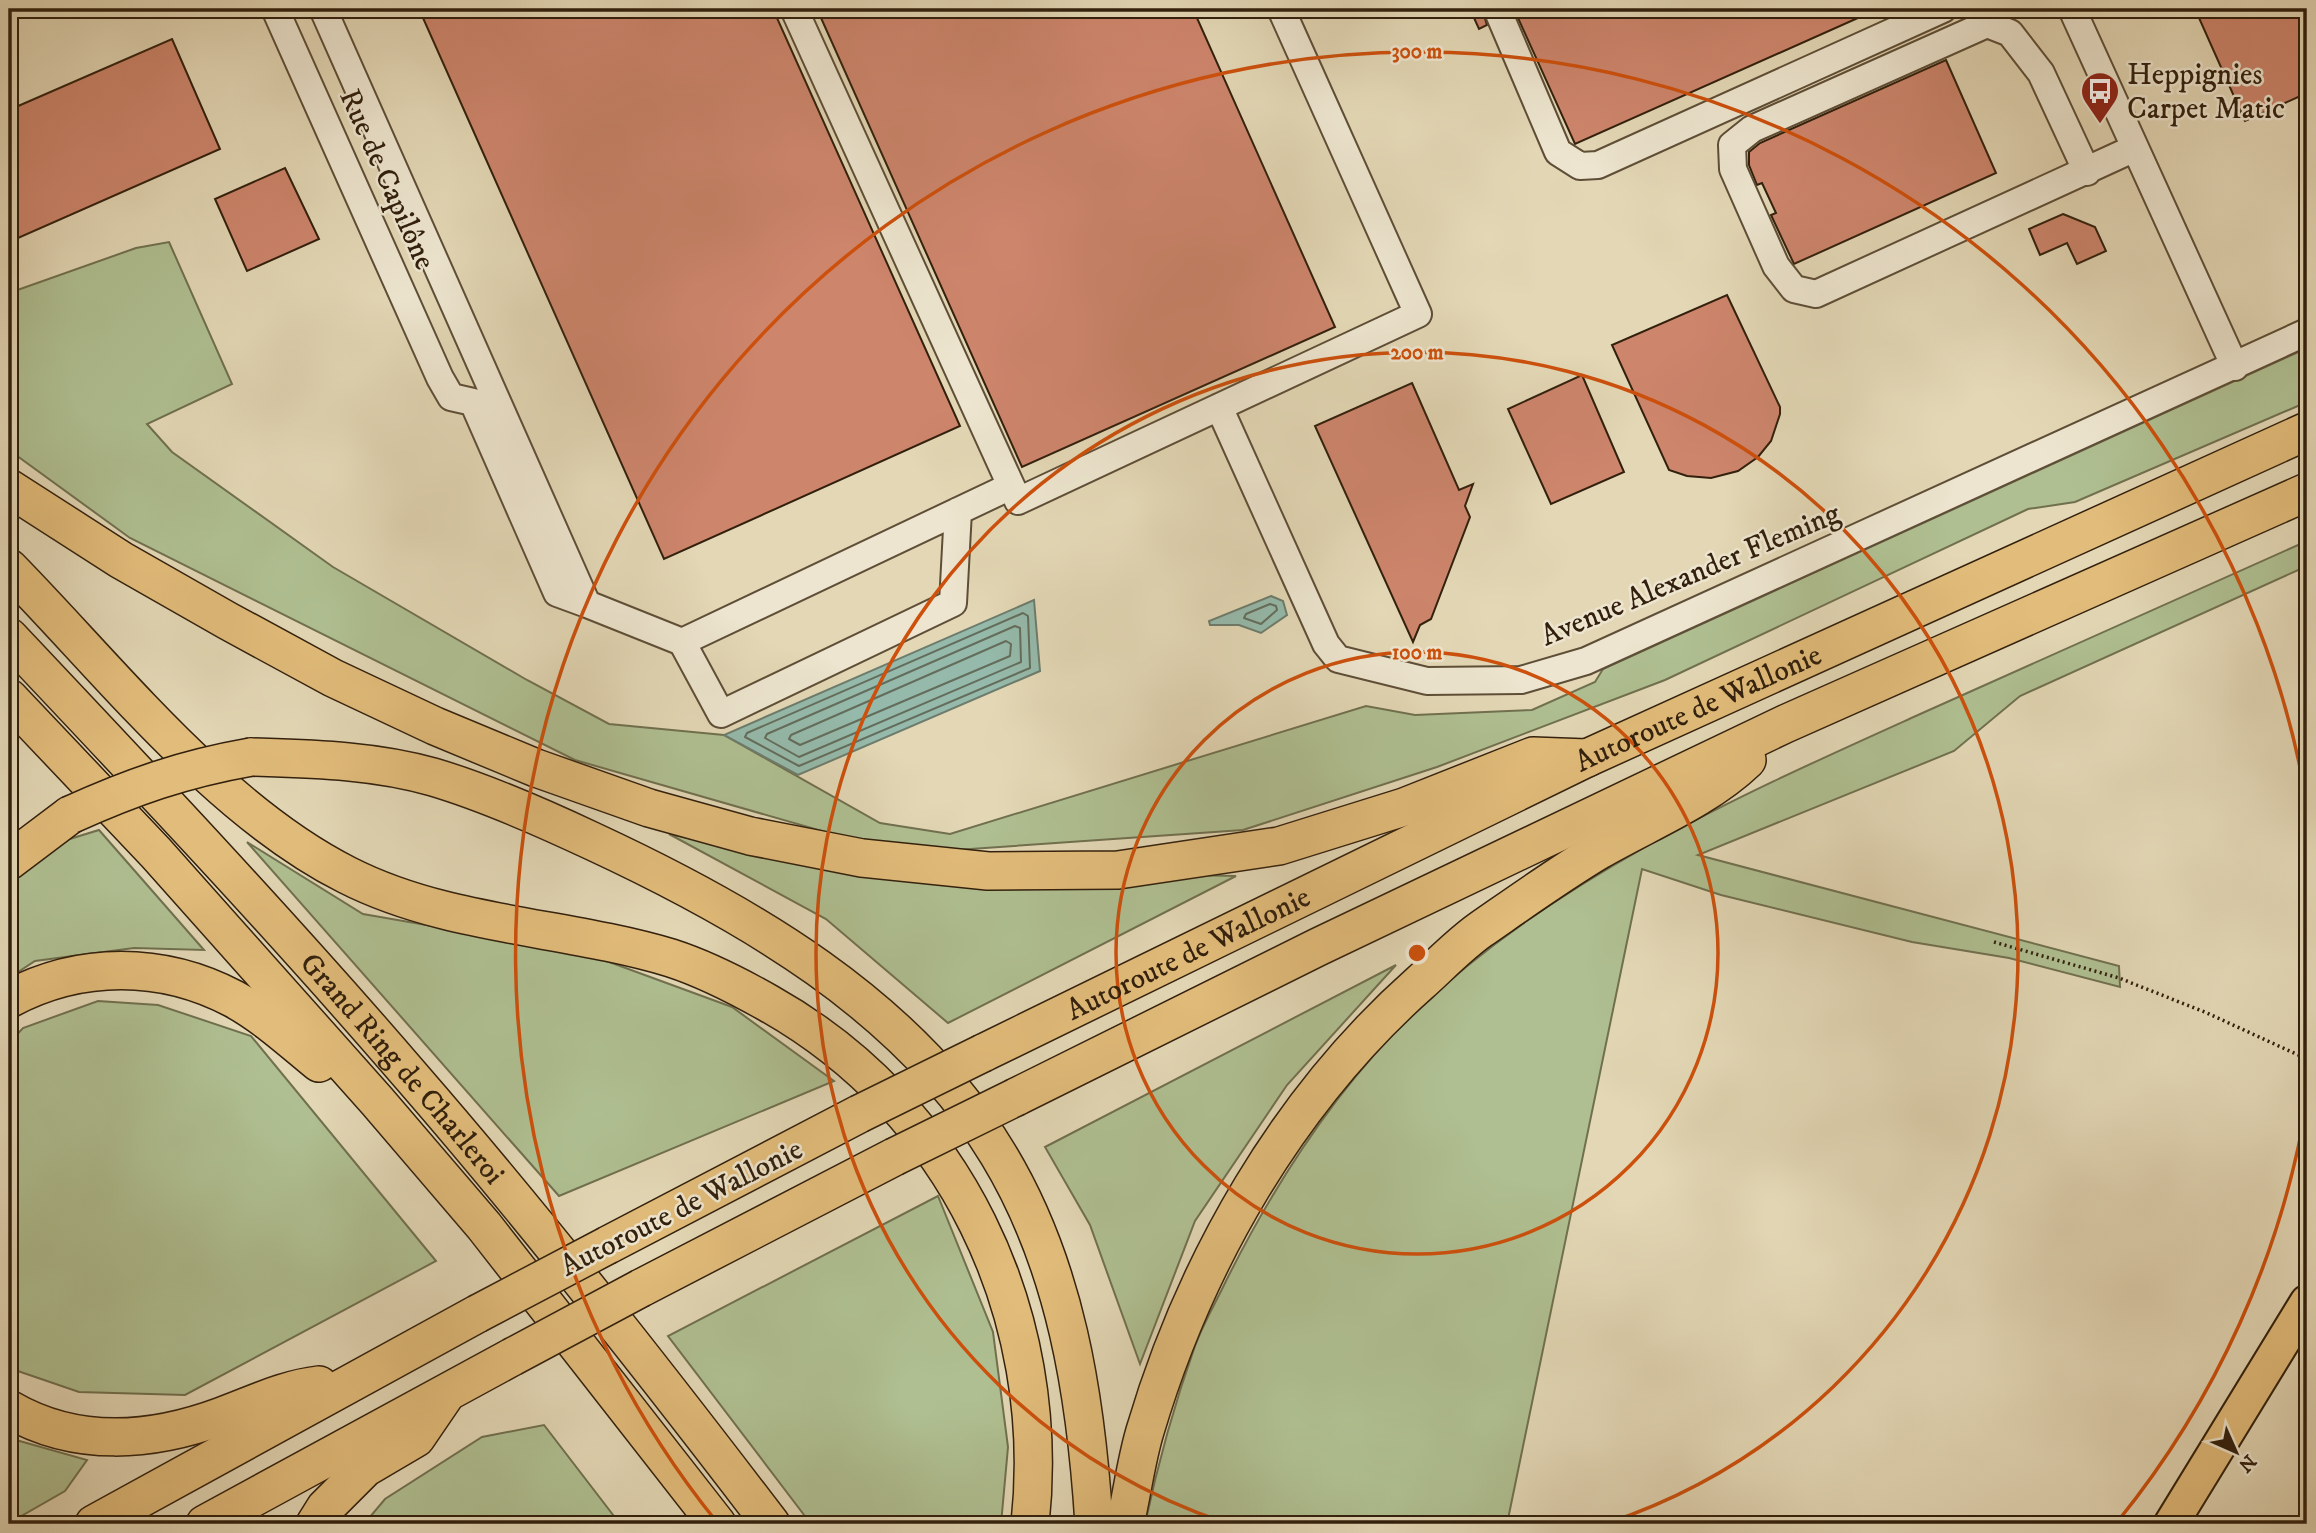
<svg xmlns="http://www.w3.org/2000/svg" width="2316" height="1533" font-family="'IM FELL DW Pica',serif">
	<rect width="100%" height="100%" fill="#e3d7b5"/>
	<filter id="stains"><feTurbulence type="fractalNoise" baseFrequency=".00286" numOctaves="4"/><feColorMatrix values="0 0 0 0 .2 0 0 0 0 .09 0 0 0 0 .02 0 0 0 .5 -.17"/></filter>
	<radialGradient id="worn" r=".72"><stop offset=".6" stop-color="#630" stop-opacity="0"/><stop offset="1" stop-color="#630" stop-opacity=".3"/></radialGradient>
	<!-- green -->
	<path fill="#afbf91" stroke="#70704f" stroke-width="2" d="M169,242L232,384L147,424L172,452L333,567L527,680L609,724L724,735L880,823L950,834L1366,706L1415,715L1532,710L1595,682L1603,669L2307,348V402L2075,502L2028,509L1665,680L1437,767L1243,830L941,851L853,840L575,760L130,538L9,450V293L136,248Z
		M2307,541V566L2020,696L1954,751L1698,855L2119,966L2120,987L2009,958L1912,942L1721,895L1642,869L1507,1524H1145C1158,1463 1174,1405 1195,1346C1203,1324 1216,1302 1226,1281C1275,1183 1335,1089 1415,1012C1557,876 1741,795 1918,715C2048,657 2178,599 2307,541Z
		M99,830L204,950L134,948L35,961L9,978V883L60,842Z
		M669,834L825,867L1236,876L948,1023L826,919Z
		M247,842L363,914L582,952L732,1007L834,1081L559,1196Z
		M1396,965L1287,1085L1195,1221L1140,1364L1090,1225L1045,1147Z
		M98,1001L158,1005L251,1036L436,1261L185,1395L79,1392L9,1368V1043L23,1028Z
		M938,1196L993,1332L1008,1447L1001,1524H811L668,1336Z
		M544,1425L620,1524H364L385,1499L482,1437Z
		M9,1438L87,1460L65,1491L9,1523Z"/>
	<!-- water -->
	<path fill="#95baab" stroke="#6d7c6c" stroke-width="2" d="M1271,596L1283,601L1287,615L1261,633L1239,625H1210L1209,621Z
		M1034,600L1040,671L798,775L724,735Z"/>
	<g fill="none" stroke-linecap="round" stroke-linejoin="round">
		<!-- shore -->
		<path stroke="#646d5c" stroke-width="2" d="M1270,604L1276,606L1277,610L1261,624L1244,618L1246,614Z
			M1023,613L1028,616L1030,668L799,766L745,737L747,733Z
			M1015,626L1020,628L1021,662L799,757L765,738L767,734Z
			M1006,641L1011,644L1010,656L800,745L789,739L791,735Z"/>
	</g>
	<!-- building -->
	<path fill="#cd856c" stroke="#32200d" stroke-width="2" d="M419,9H773L960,426L664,559Z
		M817,9H1193L1335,327L1022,467Z
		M1470,9H1482L1487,25L1479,29Z
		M1514,9H1878L1575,144Z
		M2195,9H2307V93L2245,121Z
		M172,39L220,149L9,242V110Z
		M1946,60L1996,173L1794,264L1771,215L1776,213L1762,183L1757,185L1749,165V152L1760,143Z
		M285,168L319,239L247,271L215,199Z
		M2063,214L2095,227L2106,251L2077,264L2067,243L2040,255L2029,229Z
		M1727,295L1780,407V414L1771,441L1758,457L1738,471L1711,478L1687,476L1669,470L1612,345Z
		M1582,375L1624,472L1551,504L1508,409Z
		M1412,383L1459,490L1473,484L1465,506L1470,517L1431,619L1420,625L1413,642L1315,426Z"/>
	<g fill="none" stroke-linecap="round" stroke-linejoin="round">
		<defs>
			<path id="minor" d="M275,9L440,378L451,397L473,402L557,593L587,604
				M323,9L587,604L682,642L1011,486
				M794,9L1018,501L1418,314L1281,9
				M1497,9L1558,152L1580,166L1598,165L1943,9
				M2072,9L2235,367
				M2087,172L2041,73L2010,33L1987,24L1752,129L1732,145L1733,169L1776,266L1794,289L1816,294L2135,148
				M1219,407L1326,644L1338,659L1427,681L1521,680L1586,661L2307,332
				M682,642L721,714L953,603L958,511"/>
			<path id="major" d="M2171,1524L2307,1302"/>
			<g id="highway">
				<path d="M9,488L121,560L228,621L333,678L435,726L536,768L649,808L750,836L862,858L988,871L1118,870L1279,846L1404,807L1533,756L1587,758"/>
				<path d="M9,568C110,671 218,810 347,875C447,926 565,926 671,958C705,969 738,986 768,1003C955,1108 1053,1313 1030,1524"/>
				<path id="s1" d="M9,637C145,781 281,925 410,1075C536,1220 655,1372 771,1524"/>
				<path d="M9,698L156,853L377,1101L484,1226L717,1524"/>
				<path d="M251,757C312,759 373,760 433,777C487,793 541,817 592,841C745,912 908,1005 998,1154C1066,1266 1086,1396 1094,1524"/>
				<path d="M9,861L70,815"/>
				<path d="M9,999C80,961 162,961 234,999C265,1016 292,1041 319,1063"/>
				<path id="s2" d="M983,1053L1587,758L2307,431"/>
				<path d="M1016,1097L1318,947L1785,724L2307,492"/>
				<path d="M608,1245L859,1114"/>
				<path d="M641,1288L894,1157"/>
				<path d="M9,1409C76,1448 152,1442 222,1416C255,1404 284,1389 319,1385"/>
				<path d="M94,1524L477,1314"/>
				<path d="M205,1524L512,1357"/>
				<path d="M315,1524L325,1508L365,1468L416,1438L444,1397"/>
				<path d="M1125,1524C1132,1494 1136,1461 1145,1431C1195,1262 1288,1100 1420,983C1440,965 1459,945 1480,930C1519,903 1558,875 1598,851C1648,822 1705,800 1747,760"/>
			</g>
		</defs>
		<!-- minor casing -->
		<use href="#minor" stroke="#5e4e37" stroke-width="30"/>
		<!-- major casing -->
		<use href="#major" stroke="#32200d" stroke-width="37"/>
		<!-- highway casing -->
		<use href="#highway" stroke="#32200d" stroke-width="40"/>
		<!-- path -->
		<path stroke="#32200d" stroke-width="3.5" stroke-dasharray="2 3.5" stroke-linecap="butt" d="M1994,942L2119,978L2207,1013L2307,1059"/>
		<!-- minor -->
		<use href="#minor" stroke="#ede5cf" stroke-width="26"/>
		<!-- major -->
		<use href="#major" stroke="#e2bc7a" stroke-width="33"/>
		<!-- highway -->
		<use href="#highway" stroke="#e2bc7a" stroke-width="37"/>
		<defs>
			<path id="highway-bridge" d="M70,815C132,787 183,769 251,757
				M859,1114L983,1053
				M894,1157L1016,1097
				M477,1314L608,1245
				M512,1357L641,1288"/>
		</defs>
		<!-- highway-bridge casing -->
		<use href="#highway-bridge" stroke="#32200d" stroke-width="40" stroke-linecap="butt"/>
		<!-- highway-bridge -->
		<use href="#highway-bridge" stroke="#e2bc7a" stroke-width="37"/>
	</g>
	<!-- distance rings -->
	<g fill="none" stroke="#cd500c" stroke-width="3.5">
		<circle cx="1417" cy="953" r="301"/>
		<path d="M1226 1523A601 601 0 1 1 1608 1523"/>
		<path d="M2307 1102A902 902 0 0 1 2118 1521M716 1521A902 902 0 1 1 2307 804"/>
	</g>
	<!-- icons -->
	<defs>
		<symbol id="bus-pin" viewBox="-11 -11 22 30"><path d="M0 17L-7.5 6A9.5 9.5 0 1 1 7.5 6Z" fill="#8f2418" stroke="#ede5cf"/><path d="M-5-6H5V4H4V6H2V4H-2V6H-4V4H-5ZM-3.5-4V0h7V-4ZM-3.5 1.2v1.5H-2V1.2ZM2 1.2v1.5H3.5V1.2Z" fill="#fff"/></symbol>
	</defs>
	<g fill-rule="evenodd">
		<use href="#bus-pin" x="2078" y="69" width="44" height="60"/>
	</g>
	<g text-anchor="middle" stroke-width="5" stroke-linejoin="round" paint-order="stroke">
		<!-- poi labels -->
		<g font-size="30" fill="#32200d" stroke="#ede5cf" text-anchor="start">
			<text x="2127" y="84">Heppignies<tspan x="2127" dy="34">Carpet Matic</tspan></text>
		</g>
		<!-- street labels -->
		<g font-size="30" fill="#32200d" stroke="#ede5cf">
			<text transform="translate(388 179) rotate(66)" y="10">Rue de Capilône</text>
			<text transform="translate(1690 574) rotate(-23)" y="10">Avenue Alexander Fleming</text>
			<text dy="10" stroke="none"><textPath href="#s2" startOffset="794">Autoroute de Wallonie</textPath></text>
			<text dy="10" stroke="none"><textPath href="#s2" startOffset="228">Autoroute de Wallonie</textPath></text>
			<text dy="10" stroke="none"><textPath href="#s1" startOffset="584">Grand Ring de Charleroi</textPath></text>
			<text transform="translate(681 1207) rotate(-27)" y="10">Autoroute de Wallonie</text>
		</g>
	</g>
	<circle cx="1417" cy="953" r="10" fill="#cd500c" stroke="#ede5cf" stroke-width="3.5"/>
	<g font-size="21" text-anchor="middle" font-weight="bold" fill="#cd500c" stroke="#ede5cf" stroke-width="5" stroke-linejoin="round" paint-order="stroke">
		<text x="1417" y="58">300 m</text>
		<text x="1417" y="359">200 m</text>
		<text x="1417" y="659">100 m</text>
	</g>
	<!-- margin -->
	<rect width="2316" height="1533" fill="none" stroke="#e3d7b5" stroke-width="35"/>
	<rect x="10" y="10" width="2295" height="1512" fill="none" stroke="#32200d" stroke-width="3.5"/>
	<rect x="18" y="18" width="2281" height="1498" fill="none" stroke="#32200d" stroke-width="2"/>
	<!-- north arrow -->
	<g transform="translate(2236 1452) rotate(135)" stroke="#ede5cf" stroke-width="5" paint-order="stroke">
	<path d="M0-5L12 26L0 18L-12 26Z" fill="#32200d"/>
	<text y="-10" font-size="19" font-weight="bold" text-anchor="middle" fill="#32200d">N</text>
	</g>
	<rect width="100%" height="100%" filter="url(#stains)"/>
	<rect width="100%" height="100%" fill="url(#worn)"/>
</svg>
